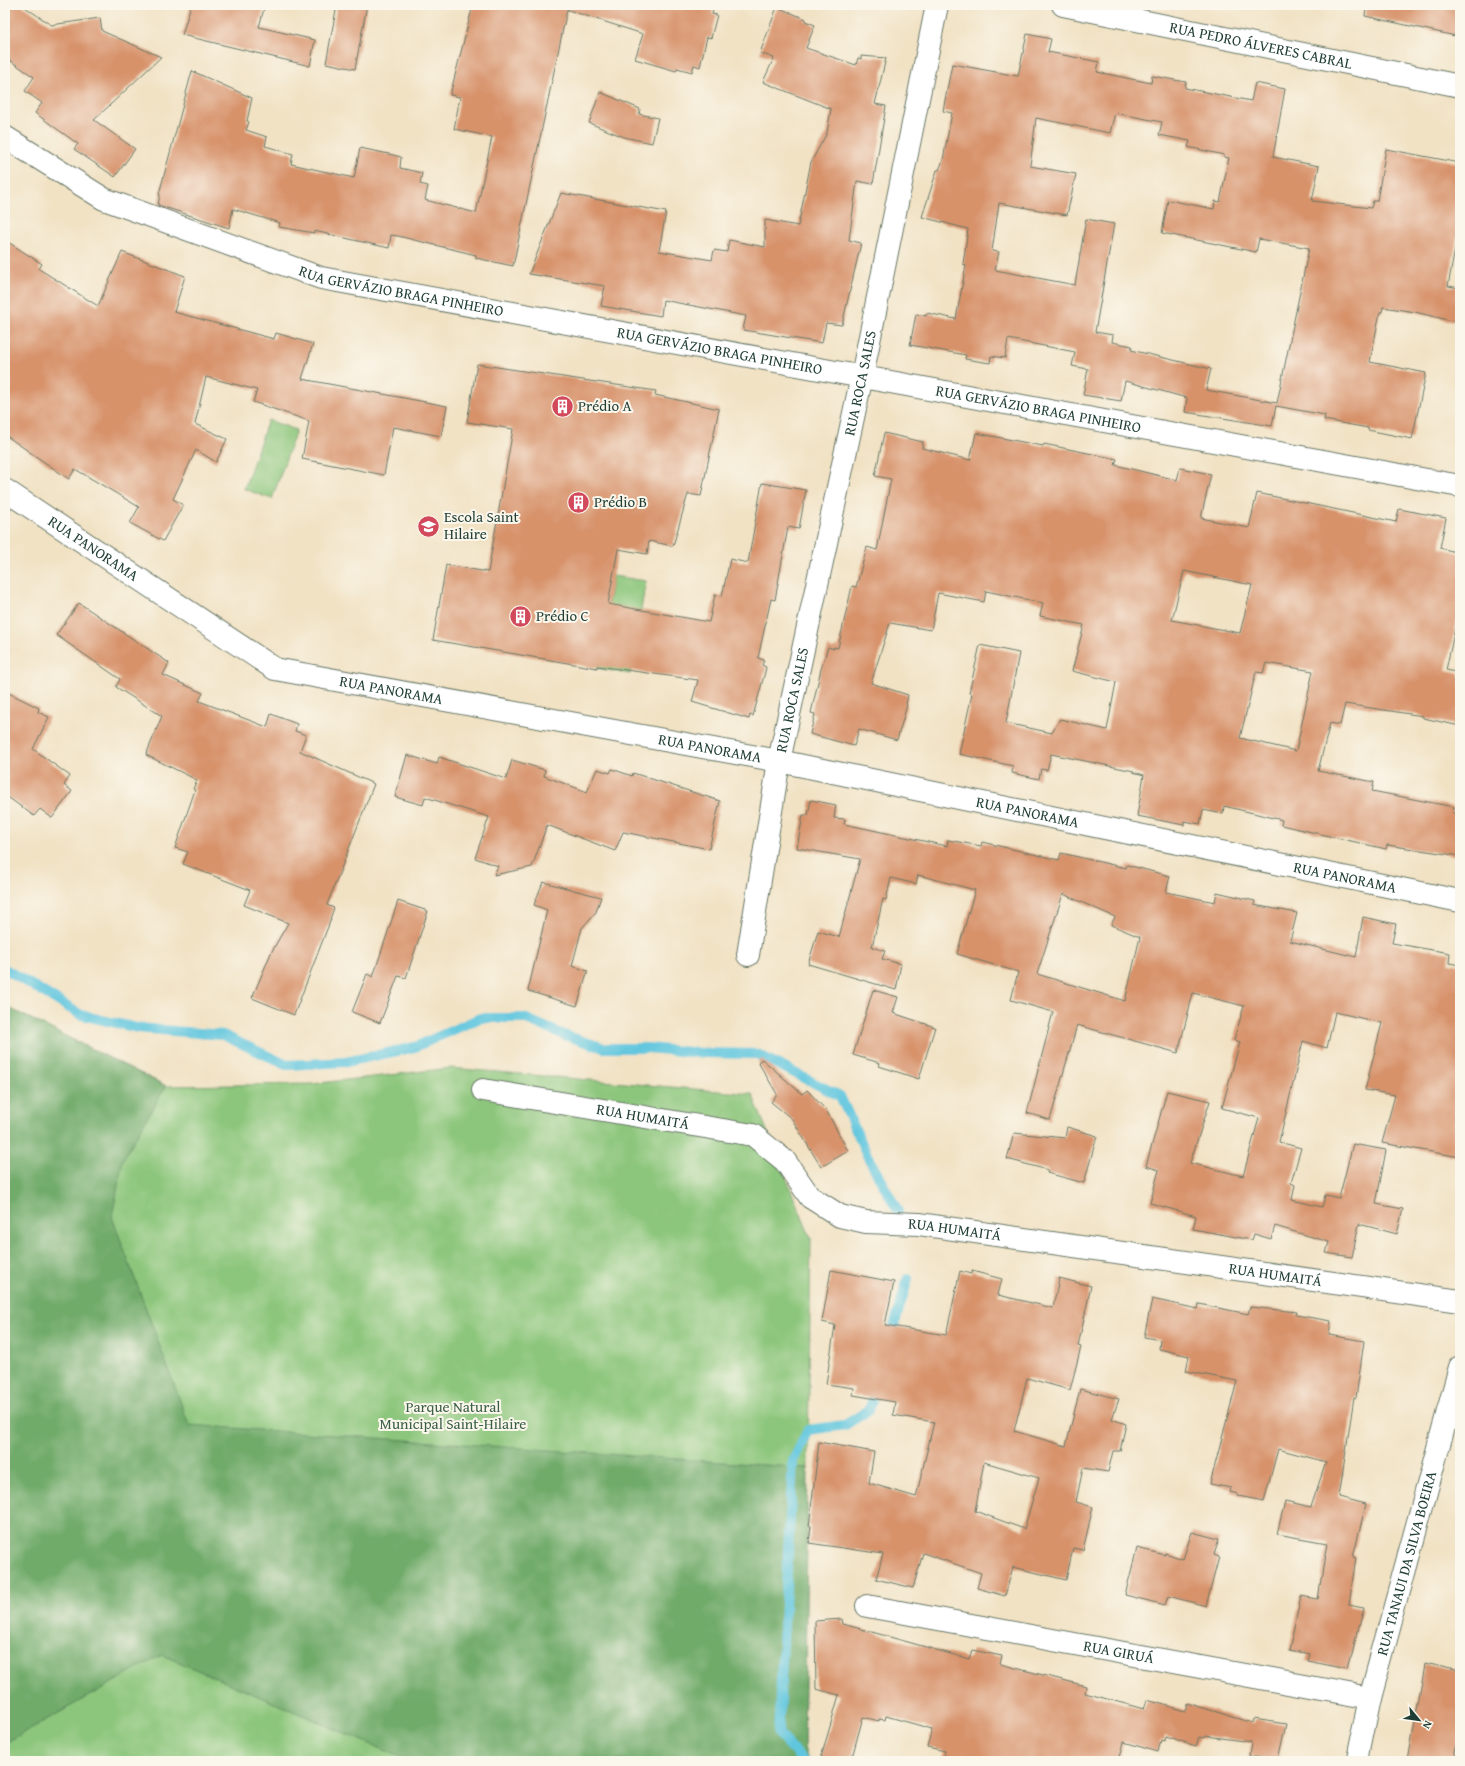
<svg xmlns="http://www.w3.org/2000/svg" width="1465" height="1766" font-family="'Gentium Book Plus',serif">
	<rect width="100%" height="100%" fill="#fbf7ec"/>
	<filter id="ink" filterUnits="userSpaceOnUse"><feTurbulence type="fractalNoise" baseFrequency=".025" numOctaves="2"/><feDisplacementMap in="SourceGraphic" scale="8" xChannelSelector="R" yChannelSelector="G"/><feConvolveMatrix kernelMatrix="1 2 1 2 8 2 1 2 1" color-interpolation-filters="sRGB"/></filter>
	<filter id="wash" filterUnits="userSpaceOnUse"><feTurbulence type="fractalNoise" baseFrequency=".012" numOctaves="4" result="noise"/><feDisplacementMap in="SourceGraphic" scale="16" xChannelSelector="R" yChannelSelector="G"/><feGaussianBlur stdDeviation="0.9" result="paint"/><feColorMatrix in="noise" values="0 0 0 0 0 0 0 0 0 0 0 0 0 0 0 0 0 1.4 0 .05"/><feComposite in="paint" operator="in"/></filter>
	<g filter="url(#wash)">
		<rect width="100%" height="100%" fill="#f1e2c4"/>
		<!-- green -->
		<path fill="#8cc67b" stroke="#568258" d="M268,420L296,430L272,499L244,489Z
			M613,576L646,581L630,674L597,668Z
			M5,1006L166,1086L311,1084L451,1068L752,1094L811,1239L804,1747L808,1761H5Z"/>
		<!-- forest -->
		<path fill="#71ab6b" stroke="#487450" d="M5,1006L166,1086L123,1159L112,1217L189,1425L808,1468L804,1747L808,1761H410L162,1655L5,1743Z"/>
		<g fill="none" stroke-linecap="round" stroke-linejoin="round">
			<!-- stream -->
			<path stroke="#61c6de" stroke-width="10" d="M5,969L81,1015L137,1028L223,1035L287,1065L346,1062L415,1047L480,1018H524L564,1035L604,1048H647L701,1053L757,1054L840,1096L868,1157L898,1211
				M890,1340L908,1278
				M803,1761L778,1734L793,1461L808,1430L845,1425L869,1410L877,1386"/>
		</g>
		<g id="blocks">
			<!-- building -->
			<path fill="#d7926a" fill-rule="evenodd" d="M5,5H22L51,25L100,18L102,31L161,57L94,120L135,149L115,177L74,149L78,144L35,113L42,103L25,91L34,77L5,57Z
				M191,5H265L259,27L315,40L310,66L182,35Z
				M337,5H367L355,69L326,63Z
				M473,5H568L513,266L476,258V255L398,236L391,235L389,248L314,231V233L279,227L280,223L233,209L229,228L158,205L160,194H159L192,71L252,98L247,121L249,122L246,130L267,137L265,146L293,154L291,164L354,178L360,148L389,154L401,157L400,168L422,173L420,184L428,186L425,200L476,213L492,137L454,129L460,97L450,95Z
				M569,5H714L712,14L717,15L711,38L707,37L700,67L694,65L692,72L677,68L676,71L635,59L643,34L568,10Z
				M1366,5H1460V37L1365,16Z
				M777,7L806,19L805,21L815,25L806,48L856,65L858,58L861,59V56L886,58L875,104L886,106L873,184L857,181L849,240L861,243L842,325L826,323L822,343L743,330L746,316L663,300L661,316L601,306L605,286L529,274L561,193L666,212L659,251L712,260L714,250L727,252L729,240L765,247V220L798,226L811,162L827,133L831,109L763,82L774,58L760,53Z
				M1027,34L1051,39L1048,52L1099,62L1097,72L1151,83L1152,76L1186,82L1185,88L1251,101L1255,83L1285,89L1273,157L1319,166L1312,201L1371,208L1373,201H1377L1386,149L1460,163V223L1448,286L1460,288V323L1415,312L1383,307L1382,312H1380L1370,362L1426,373L1412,439L1368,430V428L1324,420L1325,415L1276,406L1272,426L1185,412L1187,398L1125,381L1121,401L1083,395L1088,369L1072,366L1075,352L1008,339L1005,358L991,356L990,363L965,359L966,355L910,345L916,314L926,316L927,313L956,319L966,265L963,264L968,229L922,217L937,170H939L943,160L952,113L943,111L952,64L1018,76ZM1115,113L1162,122L1159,135L1190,141L1188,147L1224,155V157L1229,158L1220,202L1215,201L1214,209L1168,200L1162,233L1256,252L1259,239L1309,248L1277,403L1206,390L1211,369L1131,350L1132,346L1112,342L1113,335L1095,332L1114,224L1086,219L1075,285L995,270L999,252L992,251L999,203L1067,215L1076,174L1030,166L1036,118L1110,133Z
				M600,92L640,109L639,114L658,118L652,143L624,137L589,123Z
				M5,240L42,264L39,269L98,306L122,252L185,276L174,312L274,339L276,333L313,344L302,379L447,406L441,436L393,427L384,475L302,459L309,421L253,402L257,390L206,377L195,424L227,439L216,462L196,450L173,499L183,505L163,541L130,523L139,507L75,469L69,479L5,435Z
				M477,364L656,391L655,395L719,409L701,496L688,494L673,546L649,541L647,554L618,549L608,604L709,622L715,595L722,596L730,559L748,563L762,483L806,490L799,529L788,527L775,600L771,599L758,658L764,660L762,665L766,667L765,672L753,716L750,715L749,719L692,702L698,680L597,666V668L433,640L446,565L488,572L513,429L467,422Z
				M884,433L923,442L922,448L970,460L976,433L1043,446L1044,444L1117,459L1115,465L1177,480L1180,468L1211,474L1201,518L1249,528L1257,493L1396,522L1399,509L1446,518L1440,548L1460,553V606L1446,670L1460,673V726L1423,718V716L1345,704L1340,725L1330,723L1318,771L1374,782L1372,791L1454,807L1453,813L1460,814V856L1387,845L1386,849L1281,825L1282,820L1224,806L1223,814L1203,810L1200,824L1184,821V825L1137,816L1144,775L1133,772L1134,771L1051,754L1047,770L1041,769L1039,779L1012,773L1013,766L959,754L972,694L969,693L980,645L1019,653L1006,723L1052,733L1060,719L1107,730L1116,682L1072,671L1084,625L1040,616L1043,603L986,591L984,602L938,593L931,630L890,623L871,683L908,695L906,704L907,705L897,740L859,729L854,746L810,734L815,714L811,713L821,669L828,647L834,649V647L838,648L852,586L856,587L867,547L877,550L891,479L875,476ZM1184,571L1252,585L1240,633L1172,620ZM1266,663L1313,671L1296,751L1240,738L1256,672L1263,673Z
				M79,603L169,663L163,675L203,693L199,701L267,727L271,714L297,724L295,731L306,735L300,751L374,784L327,905L334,908L330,919H331L294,1015L252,998L271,953L288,923L244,905L250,890L183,864L188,852L175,848L195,790L193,789L197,780L146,755L162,716L116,687L120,679L56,635Z
				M5,691L39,708L38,712L49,717L33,749L70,776L64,785L72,791L52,818L40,809L34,816L5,795Z
				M407,755L437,764L439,757L506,779L512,760L545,770L544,776L587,792L597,769L610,773L612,769L632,776L633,773L720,801L709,849L623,832L615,851L547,825L532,867L494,875L498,866L475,858L489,817L425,797L423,805L395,797Z
				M811,800L836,805L834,818L845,819L844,824L947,846L948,840L981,846L982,842L1059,860L1061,853L1126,868L1127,865L1170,876L1166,892L1215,902L1217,892L1255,901L1254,905L1297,913L1290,941L1356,957L1363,917L1396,924L1392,943L1450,953L1449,963L1460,965V1157L1382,1143L1395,1095L1365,1090L1382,1023L1335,1012L1327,1048L1303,1041L1279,1142L1301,1148L1291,1183L1295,1185L1292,1200L1322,1207L1325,1195L1339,1198L1353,1144L1386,1150L1376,1204L1403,1209L1397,1234L1359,1224L1352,1257L1326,1253L1329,1242L1275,1226L1271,1239L1254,1234L1252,1240L1193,1229L1196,1216L1150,1203L1159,1170L1146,1166L1167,1091L1210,1101L1190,1163L1243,1176L1259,1118L1222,1108L1240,1042L1234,1040L1244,1006L1193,993L1178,1053L1077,1025L1050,1120L1027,1113L1053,1012L1011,1000L1018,972L957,954L975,890L918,875L916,884L891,878L886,900L883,899L872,947L885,951L882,959L901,964L896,990L808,964L818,931L839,937L860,859L797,848L803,815H808ZM1063,894L1115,917L1111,925L1140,937L1125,1001L1037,974Z
				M543,882L601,897L596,912L582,928L572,966L588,971L577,1006L528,991L547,910L534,905Z
				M398,901L428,911L406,978L398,976L380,1023L352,1012L367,974L373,977Z
				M873,990L898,997L893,1013L935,1027L919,1079L879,1066L880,1063L853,1055Z
				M762,1059L802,1094L807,1090L826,1110L848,1151L821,1167L792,1119L771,1102L777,1094L758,1062Z
				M1067,1127L1097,1136L1084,1183L1047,1173L1048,1170L1007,1159L1014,1133L1065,1138Z
				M831,1270L894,1282L885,1325L946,1335L960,1271L971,1274L972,1271L1002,1279L998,1295L1053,1308L1059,1278L1091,1286L1078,1346L1081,1347L1070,1390L1027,1378L1014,1431L1066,1446L1080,1389L1119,1399L1112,1419L1126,1424L1120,1451H1113L1108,1472L1083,1468L1076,1502L1093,1507L1083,1550L1073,1548L1066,1580L1013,1567L1005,1596L977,1588L981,1573L923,1553L913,1588L876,1579L883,1554L809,1543L811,1526H809L819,1442L874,1452L869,1483L916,1497L934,1422L893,1415L895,1402L853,1395L854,1388L826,1384L835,1325L822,1322ZM984,1462L1039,1478L1024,1529L975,1511Z
				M1152,1299L1198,1309L1199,1304L1248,1314L1250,1307L1297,1312L1296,1315L1331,1321L1329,1335L1364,1341L1356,1398L1354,1397L1339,1497L1366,1504L1353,1556L1356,1557L1349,1605L1363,1608L1348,1669L1307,1661L1309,1654L1289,1650L1301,1596L1318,1599L1327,1543L1277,1534L1285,1501L1311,1507L1326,1462L1278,1449L1264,1501L1238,1496V1494L1230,1492L1231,1488L1210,1484L1237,1381L1186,1371L1189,1356L1159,1349L1160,1340L1144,1337Z
				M1192,1532L1219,1539L1214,1555L1219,1557L1206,1606L1168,1596L1165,1605L1125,1595L1137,1548L1165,1555V1553L1183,1559Z
				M842,1619L843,1624L969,1659L972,1650L1002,1656L1000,1664L1086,1686L1085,1693L1144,1709L1147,1700L1185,1711L1187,1703L1253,1723L1254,1719L1286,1724L1278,1761L1249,1756L1251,1742L1205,1736L1204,1738L1199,1737L1196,1746L1165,1736L1164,1741L1161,1740L1158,1752L1124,1742L1119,1761H942L945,1751L927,1747L932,1729L886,1716L885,1720L879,1719V1721L863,1717L851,1761H820L839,1695L816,1689L815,1621Z
				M1424,1663L1460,1671V1734L1453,1761H1407Z"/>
		</g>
	</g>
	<g filter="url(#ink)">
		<use href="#blocks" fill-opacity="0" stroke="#687766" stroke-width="1"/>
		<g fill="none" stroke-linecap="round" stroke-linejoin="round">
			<defs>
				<g id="minor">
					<path id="s1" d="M1063,5L1460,86"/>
					<path id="s2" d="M5,490L275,669L779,761L1460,901"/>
					<path id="s3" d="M748,955L779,761L862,376L937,5"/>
					<path id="s4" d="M483,1090L753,1135L785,1161L810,1197L840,1216L866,1222L919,1224L1460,1301"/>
					<path id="s5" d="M867,1606L1370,1698"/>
					<path id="s6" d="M1357,1761L1370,1698L1460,1367"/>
				</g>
				<g id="tertiary">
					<path id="s7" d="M5,137L104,199L321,278L1460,486"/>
				</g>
			</defs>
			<!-- minor casing -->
			<use href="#minor" stroke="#687766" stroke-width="24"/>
			<!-- tertiary casing -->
			<use href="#tertiary" stroke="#687766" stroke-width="24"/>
			<!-- minor -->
			<use href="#minor" stroke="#fff" stroke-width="22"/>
			<!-- tertiary -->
			<use href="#tertiary" stroke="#fff" stroke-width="22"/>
		</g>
	</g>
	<!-- icons -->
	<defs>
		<symbol id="building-disc" viewBox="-11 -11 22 22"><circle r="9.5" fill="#d1495b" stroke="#fbf7ec"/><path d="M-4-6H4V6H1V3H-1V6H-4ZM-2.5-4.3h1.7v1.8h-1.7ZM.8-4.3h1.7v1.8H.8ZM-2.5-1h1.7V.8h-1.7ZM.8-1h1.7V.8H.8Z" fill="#fff"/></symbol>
		<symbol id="school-disc" viewBox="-11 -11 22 22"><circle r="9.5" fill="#d1495b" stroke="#fbf7ec"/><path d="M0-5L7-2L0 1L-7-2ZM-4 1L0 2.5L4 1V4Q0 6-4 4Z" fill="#fff"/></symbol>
	</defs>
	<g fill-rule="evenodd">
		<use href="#building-disc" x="550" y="394" width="25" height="25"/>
		<use href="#building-disc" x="566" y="490" width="25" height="25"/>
		<use href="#school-disc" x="416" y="514" width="25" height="25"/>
		<use href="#building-disc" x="508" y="604" width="25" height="25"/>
	</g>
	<g text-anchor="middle" stroke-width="4" stroke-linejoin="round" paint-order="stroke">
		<!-- street labels -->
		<g font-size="15" fill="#1f3d34" stroke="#fbf7ec">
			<text dy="5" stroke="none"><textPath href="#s1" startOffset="202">RUA PEDRO ÁLVERES CABRAL</textPath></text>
			<text dy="5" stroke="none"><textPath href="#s7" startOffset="429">RUA GERVÁZIO BRAGA PINHEIRO</textPath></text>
			<text dy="5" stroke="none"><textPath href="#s7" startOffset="753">RUA GERVÁZIO BRAGA PINHEIRO</textPath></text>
			<text dy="5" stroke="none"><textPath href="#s3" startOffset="583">RUA ROCA SALES</textPath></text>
			<text dy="5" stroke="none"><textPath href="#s7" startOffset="1077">RUA GERVÁZIO BRAGA PINHEIRO</textPath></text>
			<text dy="5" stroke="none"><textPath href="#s2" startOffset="106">RUA PANORAMA</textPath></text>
			<text dy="5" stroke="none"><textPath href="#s2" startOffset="442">RUA PANORAMA</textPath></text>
			<text dy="5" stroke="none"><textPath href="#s3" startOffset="259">RUA ROCA SALES</textPath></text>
			<text dy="5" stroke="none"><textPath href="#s2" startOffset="766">RUA PANORAMA</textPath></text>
			<text dy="5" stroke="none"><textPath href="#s2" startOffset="1090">RUA PANORAMA</textPath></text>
			<text dy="5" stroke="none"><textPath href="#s2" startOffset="1414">RUA PANORAMA</textPath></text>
			<text dy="5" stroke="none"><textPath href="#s4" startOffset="162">RUA HUMAITÁ</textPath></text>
			<text dy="5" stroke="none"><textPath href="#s4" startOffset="510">RUA HUMAITÁ</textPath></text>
			<text dy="5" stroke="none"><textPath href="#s4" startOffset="834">RUA HUMAITÁ</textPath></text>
			<text dy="5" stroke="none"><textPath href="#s6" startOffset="204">RUA TANAUI DA SILVA BOEIRA</textPath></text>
			<text dy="5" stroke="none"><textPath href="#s5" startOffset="256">RUA GIRUÁ</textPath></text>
		</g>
		<!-- poi labels -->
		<g font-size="15" fill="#1f3d34" stroke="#fbf7ec" text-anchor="start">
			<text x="578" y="411">Prédio A</text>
			<text x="594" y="507">Prédio B</text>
			<text x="444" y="522">Escola Saint<tspan x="444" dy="17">Hilaire</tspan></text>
			<text x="536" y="621">Prédio C</text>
		</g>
		<!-- park labels -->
		<g font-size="15" fill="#3a5f46" stroke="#fbf7ec">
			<text x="453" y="1412">Parque Natural<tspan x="453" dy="17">Municipal Saint-Hilaire</tspan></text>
		</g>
	</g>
	<!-- margin -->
	<rect width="1465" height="1766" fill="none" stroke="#fbf7ec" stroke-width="20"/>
	<!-- north arrow -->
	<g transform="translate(1419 1720) rotate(119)" stroke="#fbf7ec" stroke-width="3" paint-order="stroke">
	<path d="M0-3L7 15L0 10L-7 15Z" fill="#1f3d34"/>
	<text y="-6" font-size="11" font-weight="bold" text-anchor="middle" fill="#1f3d34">N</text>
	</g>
</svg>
